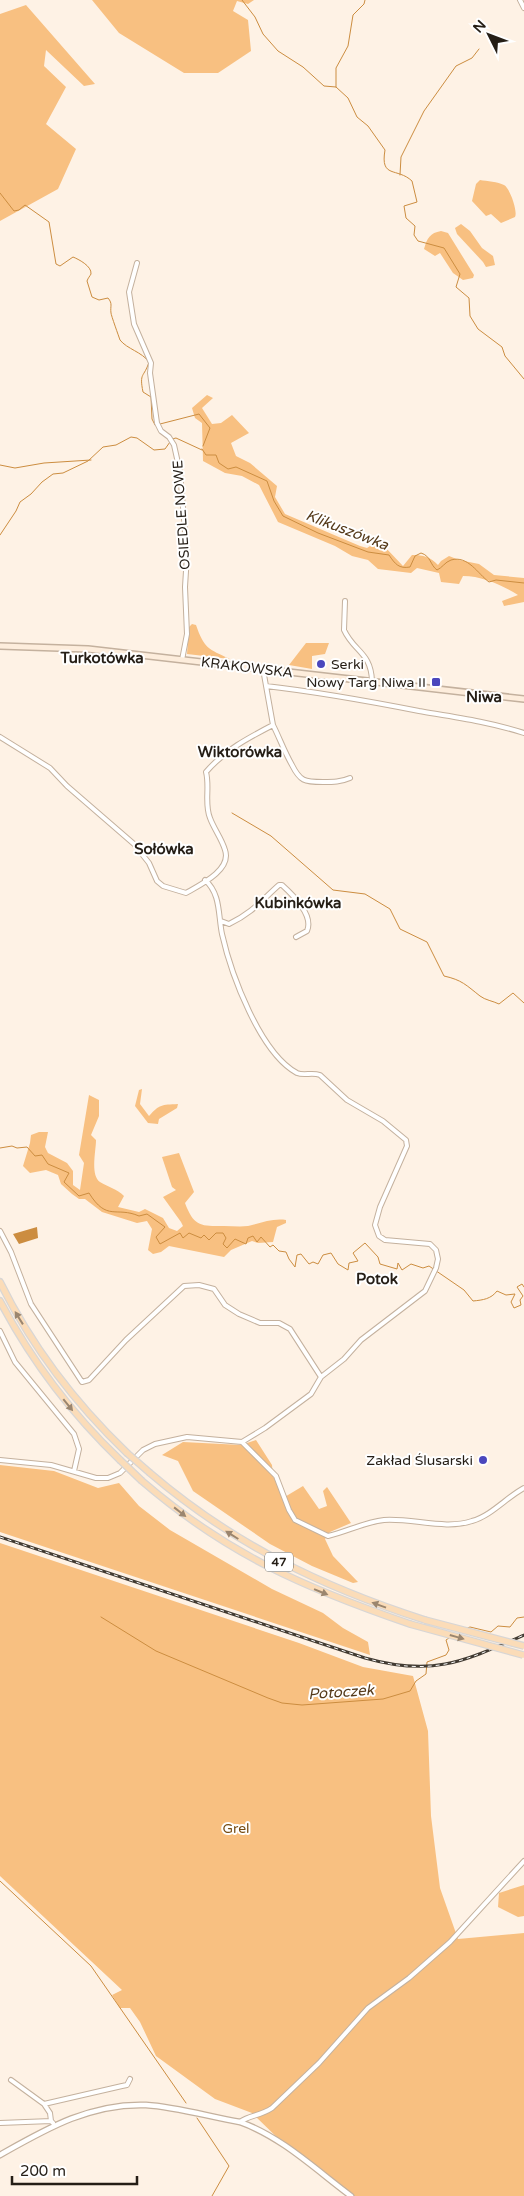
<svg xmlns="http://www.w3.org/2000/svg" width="524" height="2196" font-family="'Varela Round',sans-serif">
	<rect width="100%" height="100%" fill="#fef2e5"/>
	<!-- green -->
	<path fill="#f8c081" d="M92,0H254L248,4L237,1L233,11L248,20L251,51L218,73H184L119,33Z
		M26,5L95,84L84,86L46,50L44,66L66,87L46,124L76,149L58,189L0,221V14Z
		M480,180C487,181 498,182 504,185C510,188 518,212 515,217L501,223L491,214L486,216L472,201L476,184Z
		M461,224L470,231L482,248L493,256L495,265L486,267L483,262L457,234L455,228Z
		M441,231L448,233L474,275L473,278L463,280L453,273L440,253L435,256L424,249C427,238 430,233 441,231Z
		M207,395L213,398L202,408L212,424L221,423L232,415L249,433L231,443L236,456L250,463L277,486L275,497L285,514L360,546L367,548L373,544L385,547L403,566L412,555C424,555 430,557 438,565L441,561L449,556L459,560L479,564L494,575L524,578V602L504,606L502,601L518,595C502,585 482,576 463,576L459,584L441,582L439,573L417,568L411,573L378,569L368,560L352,556L335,546L278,522L259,485L242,476L225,473L203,461L202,423L195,418L192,408Z
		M192,624L196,625C204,648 208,649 230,659L187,654L189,627Z
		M306,643H329L325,654L312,656V669L289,665Z
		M142,1089L140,1104L149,1116C160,1104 161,1105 178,1104L177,1108L159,1119L158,1124L148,1123L135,1106L139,1090Z
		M89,1095L99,1100V1116L91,1135L96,1140C96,1151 90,1175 100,1182C108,1187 117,1189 124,1196L118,1207L139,1212L145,1209L163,1218L169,1228L177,1231L183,1226L181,1222L163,1197L176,1190L172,1187L162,1157L179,1153L194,1192L185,1203C194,1227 201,1226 224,1226C232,1226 240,1227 248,1226C261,1223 273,1218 286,1220V1223L277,1227L273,1242L258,1243L252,1241L231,1250L224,1257L169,1246L161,1252L153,1254L148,1250L152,1229L147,1221L137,1223L102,1212L85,1199H79L72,1194L61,1184L58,1175L46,1170L30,1173L23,1166L30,1143L31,1135L39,1132H48L45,1147L48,1153L67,1163L73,1171V1185L80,1190L84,1163L79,1155Z
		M256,1440L272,1465L273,1476L283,1498L303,1486L319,1509L327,1506L323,1491L327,1487L351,1523L330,1532L325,1539L333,1556L358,1582L353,1583L312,1566L270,1544L193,1491L178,1461L162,1455L183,1442L241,1445Z
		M0,1465L54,1471L98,1488L119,1483L139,1506L170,1530L272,1589L323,1613L343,1628L368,1642L370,1655L0,1532Z
		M0,1543L299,1643L363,1667L413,1676L428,1731L431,1816L440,1888L458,1939L524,1933V2196H351L289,2149L252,2113L215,2099L156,2056L140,2022L130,2008H120L112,1995L122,1990L0,1876Z
		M524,1885V1916L518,1917L498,1907L499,1893Z"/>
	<!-- water -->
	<path fill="#cc8d40" d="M37,1227L38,1238L19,1244L13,1234Z"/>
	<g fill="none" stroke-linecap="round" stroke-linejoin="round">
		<!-- stream -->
		<path stroke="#cc8d40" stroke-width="1" d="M242,0L255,17L263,34L278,51L303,67L324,86L336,87L348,98L357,117L368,126L385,150C380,179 397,167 412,181L417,202L404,206L406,218L415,226L414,235L418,241L444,248L460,274L456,287L469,298L470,316L478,329L502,347L505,356L524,379
			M336,87V68L348,46L353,15L364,4L365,0
			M400,175L401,157L424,111L456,66L472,58L479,49
			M0,193L14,211L19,210L25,205L49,222L56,264L60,266L73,257C78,259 92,266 91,274C90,276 88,278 87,281L92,297L99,300L108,298C113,304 110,306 111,313C111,315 119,337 120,340C127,349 142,352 149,362C144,378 139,372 143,392L151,397L152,419L155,425
			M160,424L199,414L210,428L203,446
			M172,439L176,438L202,450
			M202,449L206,455H216L219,463L228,469L236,467L267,481L274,501L283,516L318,533L368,552L389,555C395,564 399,569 410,567L415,556L421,553C431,556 430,565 437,570C442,568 445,562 451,560C468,555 478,574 489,582L496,580L524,583
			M0,465L15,468L44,463L91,460
			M0,535L16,511L20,502L31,494L42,482L53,474L63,473L88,461L103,447L116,445L131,437L137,438L154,450L165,449L170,442
			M232,813L271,836L333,890L365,894L390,909L400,929L427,942L444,976C462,980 466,985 480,996C485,1000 493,1001 499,1004L513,993L524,1003
			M0,1148L12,1146L17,1148L27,1147L35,1156L42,1155L48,1164L69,1173L64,1182L79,1196L89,1193C107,1222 116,1206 139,1216L147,1214L165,1227L156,1237L160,1244L180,1233L183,1238L189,1233L201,1238L204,1235L209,1240L216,1233H223L226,1238L223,1244L227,1248L235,1239L246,1244L248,1238L253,1236L257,1242L261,1237L270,1247L273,1245L279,1251L286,1252L289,1259L295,1267L297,1255L301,1254L309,1264L313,1262L318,1264L323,1255L331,1253L338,1264L348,1270L349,1263L358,1261L353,1253L365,1243L378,1257L380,1264L397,1269L398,1263L402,1270L411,1264L423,1268L429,1266L464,1290L473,1301C483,1300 491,1299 497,1291L506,1295L515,1294L511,1302L514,1308L521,1305L520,1300L523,1296L517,1287L522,1284L524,1287
			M101,1617L156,1651L268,1698L282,1703L302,1705L383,1699L410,1691L416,1681L426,1674L427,1662L446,1655L449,1650L446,1640L449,1638
			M465,1629L470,1627L491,1632L498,1626L510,1627L517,1618L524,1617
			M0,1881L91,1966L186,2103
			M197,2118L229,2166L212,2196"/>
		<defs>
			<path id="minor" d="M520,0L524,8
				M137,263L129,292L134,324L151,363L150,373L157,423L161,431L169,437L174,445L180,472L187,555L185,587L187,634L182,660
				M345,601L344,630C354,652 371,652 372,681
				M266,686C318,692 368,701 419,711C454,717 490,722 524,733
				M273,725C280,739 284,751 292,765C300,781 304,782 323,782C333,782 341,782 350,778
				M0,737L50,768L67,786L134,844L149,863L157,881L163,886L186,893C200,885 232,870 225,850C222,839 214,829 210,818C204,804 210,787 206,772C225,750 248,738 273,725L263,669
				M221,921L229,924C252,913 261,901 279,885H282C293,895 314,915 307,931L296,937
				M0,1231L11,1252L31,1304L82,1382L89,1380L126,1340L184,1286L199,1285L214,1289L225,1305L239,1314L260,1323H279L290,1329L321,1377
				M0,1331L15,1362L74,1434L79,1449L74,1471
				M242,1442L276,1476L289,1510L295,1520L328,1536C346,1532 365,1522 384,1520C413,1518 445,1530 472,1521C491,1516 507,1497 524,1488
				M0,1460L51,1465L96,1478H108L120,1473L143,1450L155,1444L187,1437L242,1442L265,1428L311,1394L321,1377L344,1359L361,1340L425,1291L436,1268L438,1259L436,1250L430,1244L385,1240L379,1236L375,1225L380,1207L407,1146L406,1140L383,1121L347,1100L320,1075C312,1072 304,1076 297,1073C260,1053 231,974 222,934C218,915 221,894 205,880
				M11,2080L44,2104
				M51,2121L50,2113L44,2104L122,2086L127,2085L130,2079
				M240,2122C250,2115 260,2116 272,2108L319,2063L368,2008L409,1978L450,1942L524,1861
				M0,2123L51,2121L53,2123"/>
			<path id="tertiary" d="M0,2155C46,2129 90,2103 146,2105C177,2107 210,2117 240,2122C282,2137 316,2170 351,2196"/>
			<path id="secondary" d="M0,646L88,649L524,699"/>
			<path id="primary" d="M0,1282C32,1347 75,1403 127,1453
				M0,1301C31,1360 72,1414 120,1460
				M150,1473C233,1544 322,1587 425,1620
				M142,1481C228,1555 305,1588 410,1624"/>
		</defs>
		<!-- minor casing -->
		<use href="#minor" stroke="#c4b19e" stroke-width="6"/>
		<!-- tertiary casing -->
		<use href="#tertiary" stroke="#c4b19e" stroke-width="7"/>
		<!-- secondary casing -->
		<use href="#secondary" stroke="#c4b19e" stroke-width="8"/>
		<!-- primary casing -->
		<use href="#primary" stroke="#d8d6d5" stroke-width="8"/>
		<!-- minor -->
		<use href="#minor" stroke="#fff" stroke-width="4"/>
		<!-- tertiary -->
		<use href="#tertiary" stroke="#fff" stroke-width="4.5"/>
		<!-- secondary -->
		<use href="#secondary" stroke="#fdeddc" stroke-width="5"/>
		<!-- primary -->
		<use href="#primary" stroke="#fbdcb8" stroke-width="5.5"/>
		<defs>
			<path id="rail" d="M0,1537L365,1658C432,1677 463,1662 524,1635"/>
		</defs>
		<!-- rail casing -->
		<use href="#rail" stroke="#423b32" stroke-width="3"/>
		<!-- rail -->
		<use href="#rail" stroke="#fff" stroke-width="1" stroke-dasharray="4" stroke-linecap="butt"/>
		<defs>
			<path id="primary-bridge" d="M127,1453L150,1473
				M120,1460L142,1481
				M425,1620L524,1646
				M410,1624L523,1655"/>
		</defs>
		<!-- primary-bridge casing -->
		<use href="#primary-bridge" stroke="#d8d6d5" stroke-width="8" stroke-linecap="butt"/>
		<!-- primary-bridge -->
		<use href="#primary-bridge" stroke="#fbdcb8" stroke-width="5.5"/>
	</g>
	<!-- one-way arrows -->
	<defs><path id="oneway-solid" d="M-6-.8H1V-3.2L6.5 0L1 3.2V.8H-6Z" transform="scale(1.25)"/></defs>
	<g fill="#9b866f">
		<use href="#oneway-solid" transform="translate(19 1318) rotate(-122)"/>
		<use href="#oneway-solid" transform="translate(68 1405) rotate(51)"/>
		<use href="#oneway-solid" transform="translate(180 1512) rotate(38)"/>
		<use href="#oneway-solid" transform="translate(232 1535) rotate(-148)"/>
		<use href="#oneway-solid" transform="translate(321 1592) rotate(22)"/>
		<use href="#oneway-solid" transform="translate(379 1605) rotate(-160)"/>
		<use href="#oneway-solid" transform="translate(457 1637) rotate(16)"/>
	</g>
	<!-- markers -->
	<g fill="#4b47bd" stroke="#fff" stroke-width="2">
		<circle cx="321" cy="664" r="5"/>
		<rect x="431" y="677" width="10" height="10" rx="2.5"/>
		<circle cx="483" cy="1460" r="5"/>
	</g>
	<g text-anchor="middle" stroke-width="4" stroke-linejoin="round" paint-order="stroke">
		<!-- shield labels -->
		<rect fill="#fff" stroke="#66625c" stroke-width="1" x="265" y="1552.5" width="28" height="19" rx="4"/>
		<g font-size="12" font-weight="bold" fill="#251e16">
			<text x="279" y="1566">47</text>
		</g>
		<!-- street labels -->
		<g font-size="14" fill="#251e16" stroke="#fff">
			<text transform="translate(181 515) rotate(-94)" y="5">OSIEDLE NOWE</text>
			<text transform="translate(247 667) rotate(7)" y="5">KRAKOWSKA</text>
		</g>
		<!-- poi labels -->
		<g font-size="14" fill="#251e16" stroke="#fff" text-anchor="end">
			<text x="331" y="669" text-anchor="start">Serki</text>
			<text x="426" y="687">Nowy Targ Niwa II</text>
			<text x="473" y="1465">Zakład Ślusarski</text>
		</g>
		<!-- park labels -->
		<g font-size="14" fill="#774c13" stroke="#fff">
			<text x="236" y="1833">Grel</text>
		</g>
		<!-- water labels -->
		<g font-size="15" font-style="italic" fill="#553a1a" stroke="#fff">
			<text transform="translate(347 530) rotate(21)" y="5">Klikuszówka</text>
			<text transform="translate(341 1692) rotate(-4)" y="5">Potoczek</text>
		</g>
		<!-- neighbourhood labels -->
		<g font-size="15" font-weight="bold" fill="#251e16" stroke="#fff">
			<text x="102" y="663">Turkotówka</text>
			<text x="484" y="702">Niwa</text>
			<text x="240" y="757">Wiktorówka</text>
			<text x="164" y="854">Sołówka</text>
			<text x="298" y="908">Kubinkówka</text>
			<text x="377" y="1284">Potok</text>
		</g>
	</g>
	<!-- north arrow -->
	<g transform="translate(489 35) rotate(312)" stroke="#ffffff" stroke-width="4" paint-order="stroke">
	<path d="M0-4L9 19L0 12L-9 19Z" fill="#251e16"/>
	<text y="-8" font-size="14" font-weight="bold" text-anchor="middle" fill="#251e16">N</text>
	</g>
	<!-- scale -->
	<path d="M12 2176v8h125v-8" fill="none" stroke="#251e16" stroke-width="2.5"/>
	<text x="20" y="2176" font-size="15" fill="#251e16" stroke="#ffffff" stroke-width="4" paint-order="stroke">200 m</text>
</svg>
